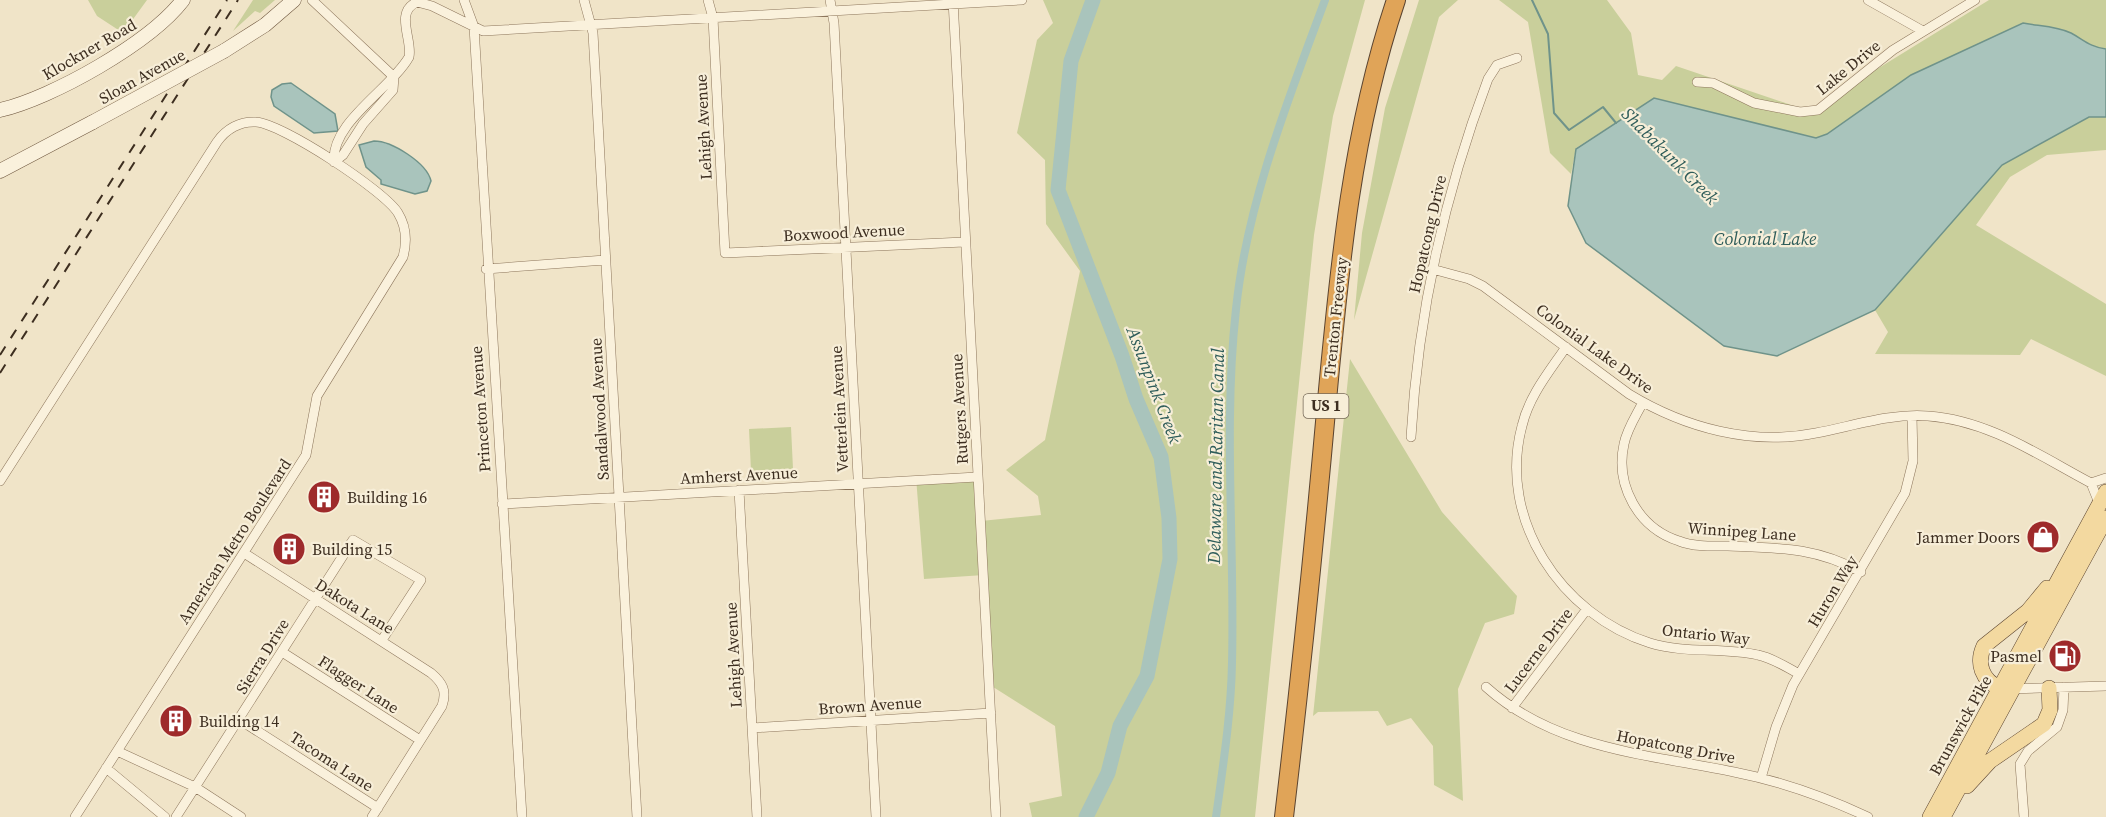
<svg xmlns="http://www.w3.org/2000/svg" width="2106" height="817" font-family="'Source Serif 4',serif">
	<rect width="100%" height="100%" fill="#f0e4c8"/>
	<!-- green -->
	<path fill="#c9cf9b" d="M88,0H147L123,33L97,16Z
		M253,0H275L260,13L255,11L233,31Z
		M1043,0H1365L1333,116L1314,235L1255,817H1032L1029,803L1062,796L1055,726L990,685L984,575L924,579L916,477L978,473L981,521L1041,515L1038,496L1006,470L1045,440L1080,271L1046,224L1045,160L1017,133L1037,40L1053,23Z
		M1419,0H1458L1439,17L1354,320L1362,233L1385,108Z
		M1499,0H1607L1631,33L1638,75L1662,80L1676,66L1809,111L1989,0H2106V49C2090,47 2084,40 2071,33C2056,26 2038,26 2023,23L1827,134L1816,138L1654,98L1576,148L1571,174L1550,153L1528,22Z
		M2089,117H2106V150L2047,155L2010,177L1976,225L2106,304V376L2031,339L2020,355L1875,354L1888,332L1875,310L2002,165Z
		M1350,359L1442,512L1517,596L1514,614L1485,623L1458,689L1463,801L1434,785L1433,746L1411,718L1387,726L1378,711L1318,712L1313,716Z
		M791,427L793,469L751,471L749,429Z"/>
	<!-- water -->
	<path fill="#a9c4bc" stroke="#6f938a" stroke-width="1.5" d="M2023,23C2038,26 2057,26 2071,33C2084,40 2090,47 2106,49V117H2089L2002,165L1875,310L1777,356L1724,346L1586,243L1568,206L1576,149L1654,98L1816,138L1827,134L1911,75Z
		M291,83L335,114L338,131L314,133L274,106L271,97L272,90L282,84Z
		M374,141C392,141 427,163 431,181L427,191L415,194L381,184V180L366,167L359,145Z"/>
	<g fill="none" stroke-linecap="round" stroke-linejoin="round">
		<!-- stream -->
		<path stroke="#6f938a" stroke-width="2" d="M1532,0L1548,34L1554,113L1569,130L1603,107L1616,123"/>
		<!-- canal -->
		<path stroke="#a9c4bc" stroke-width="8" d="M1216,817C1223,766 1231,715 1232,663C1235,545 1223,427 1236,309C1247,203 1288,100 1325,0"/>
		<!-- river -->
		<path stroke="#a9c4bc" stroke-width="15" d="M1086,817L1108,773L1120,726L1147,676L1170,559L1169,518L1161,457L1136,399L1122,356L1058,190L1071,61L1093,0"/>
		<defs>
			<path id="street" d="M312,0L394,77
				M464,0L474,27L522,817
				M584,0L593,33L637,817
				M708,0L713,18L725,253L964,242
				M830,0L834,23L876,817
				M953,0L996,817
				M1868,0L1923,31
				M1697,82L1713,83L1754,103L1800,112L1818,110L1893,50L1975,0
				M334,162C331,122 391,89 409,57C413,40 394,12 417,2L432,6L483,31L1022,0
				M334,162L343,155L363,124L393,90L394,77
				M486,269L605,260
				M1432,269L1469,279L1483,286L1629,394C1685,428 1752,446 1816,433C1853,426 1891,413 1928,416C1988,420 2040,456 2091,483L2099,503
				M1566,347C1549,372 1529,396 1522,426C1497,519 1561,615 1650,643C1686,654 1723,647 1758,655C1773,658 1786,667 1799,674
				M1643,402C1636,416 1627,429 1624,444C1615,485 1638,528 1679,541C1694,547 1712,546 1728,546C1778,548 1816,547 1861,572
				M1411,437C1418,314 1444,195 1488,79L1497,65L1517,58
				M0,481L217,142C226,129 240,121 256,122C281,123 385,191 398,213C406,226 407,242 403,257L317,396L306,455L75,817
				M2091,483L2106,478
				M739,490L757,817
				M502,504L977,477
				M244,553L431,673C443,683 447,691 442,706L372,817
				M282,652L420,740
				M1486,687C1555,749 1647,754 1734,772C1780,781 1825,797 1868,817
				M2009,689L2106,686
				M1512,708L1587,609
				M240,720L378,808
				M752,728L991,713
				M117,751L195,787L241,817
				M106,768L165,817
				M1761,778L1776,727L1793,685L1905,493L1913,461L1912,416
				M176,817L353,540L421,580L382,640
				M2024,817L2020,764L2028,751L2057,727L2063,710L2064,687"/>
			<path id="secondary" d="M224,51L265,25L294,0
				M0,110C52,98 150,43 183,0
				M0,171L93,122"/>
			<path id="primary" d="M2000,688C1982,681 1976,663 1984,646L2028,611L2047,588
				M1967,786L1990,761L2044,724L2050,710L2049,688
				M1930,817L2106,492
				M1943,817L2106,518"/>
			<path id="highway" d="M1284,817C1300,682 1314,546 1326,411C1339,271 1351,134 1396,0"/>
		</defs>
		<!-- street casing -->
		<use href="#street" stroke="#8d765c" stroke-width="10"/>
		<!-- secondary casing -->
		<use href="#secondary" stroke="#6f573f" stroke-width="15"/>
		<!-- primary casing -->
		<use href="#primary" stroke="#5b4430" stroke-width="16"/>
		<!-- highway casing -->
		<use href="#highway" stroke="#5b4430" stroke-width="20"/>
		<!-- street -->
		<use href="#street" stroke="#faf1dc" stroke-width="9"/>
		<!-- secondary -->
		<use href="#secondary" stroke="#faf1dc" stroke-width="14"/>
		<!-- primary -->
		<use href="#primary" stroke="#f3d9a0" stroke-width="15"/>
		<!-- highway -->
		<use href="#highway" stroke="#e0a458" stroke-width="18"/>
		<!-- rail -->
		<path stroke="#3d2e20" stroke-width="2" stroke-dasharray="10 10" stroke-linecap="butt" d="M0,355L227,0
			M0,373L238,0"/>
		<defs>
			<path id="secondary-bridge" d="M93,122L224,51"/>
		</defs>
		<!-- secondary-bridge casing -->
		<use href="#secondary-bridge" stroke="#6f573f" stroke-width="15" stroke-linecap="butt"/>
		<!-- secondary-bridge -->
		<use href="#secondary-bridge" stroke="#faf1dc" stroke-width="14"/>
	</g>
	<!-- icons -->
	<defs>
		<symbol id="building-disc" viewBox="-11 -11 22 22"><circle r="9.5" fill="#9e2a2b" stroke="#f7eed8"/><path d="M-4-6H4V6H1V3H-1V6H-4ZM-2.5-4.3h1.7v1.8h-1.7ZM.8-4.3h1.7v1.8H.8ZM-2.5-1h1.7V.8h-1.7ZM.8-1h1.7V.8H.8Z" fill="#fff"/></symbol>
		<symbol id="shop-disc" viewBox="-11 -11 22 22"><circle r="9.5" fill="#9e2a2b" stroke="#f7eed8"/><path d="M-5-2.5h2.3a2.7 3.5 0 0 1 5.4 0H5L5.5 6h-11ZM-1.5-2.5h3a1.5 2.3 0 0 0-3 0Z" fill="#fff"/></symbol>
		<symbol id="fuel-disc" viewBox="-11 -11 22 22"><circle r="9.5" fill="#9e2a2b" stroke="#f7eed8"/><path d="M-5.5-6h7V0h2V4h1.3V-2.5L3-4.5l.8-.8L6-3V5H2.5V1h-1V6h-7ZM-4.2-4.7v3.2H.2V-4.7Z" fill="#fff"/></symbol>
	</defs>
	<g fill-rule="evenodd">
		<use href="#building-disc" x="305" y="478" width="38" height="38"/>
		<use href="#shop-disc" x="2024" y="518" width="38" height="38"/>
		<use href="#building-disc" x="270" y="530" width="38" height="38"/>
		<use href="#fuel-disc" x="2046" y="637" width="38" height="38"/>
		<use href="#building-disc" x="157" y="702" width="38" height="38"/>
	</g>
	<g text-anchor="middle" stroke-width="4.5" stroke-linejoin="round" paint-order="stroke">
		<!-- shield labels -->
		<rect fill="#f7eed8" stroke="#756857" stroke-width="1.5" x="1303.5" y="394" width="45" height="24" rx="4.5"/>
		<g font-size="15" font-weight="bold" fill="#3d2e20">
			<text x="1326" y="411">US 1</text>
		</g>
		<!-- street labels -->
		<g font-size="16" fill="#3d2e20" stroke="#f7eed8">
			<text transform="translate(89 49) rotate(-30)" y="6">Klockner Road</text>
			<text transform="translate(1848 67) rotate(-39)" y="6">Lake Drive</text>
			<text transform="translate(142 76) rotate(-29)" y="6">Sloan Avenue</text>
			<text transform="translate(703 127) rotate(-93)" y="6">Lehigh Avenue</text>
			<text transform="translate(844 232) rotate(-3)" y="6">Boxwood Avenue</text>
			<text transform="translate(1427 234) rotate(-77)" y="6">Hopatcong Drive</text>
			<text transform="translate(1335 317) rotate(-84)" y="6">Trenton Freeway</text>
			<text transform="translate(1595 348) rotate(36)" y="6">Colonial Lake Drive</text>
			<text transform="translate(480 409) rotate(-94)" y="6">Princeton Avenue</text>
			<text transform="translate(599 409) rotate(-93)" y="6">Sandalwood Avenue</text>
			<text transform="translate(839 409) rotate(-93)" y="6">Vetterlein Avenue</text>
			<text transform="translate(959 409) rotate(-93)" y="6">Rutgers Avenue</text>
			<text transform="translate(739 475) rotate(-3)" y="6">Amherst Avenue</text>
			<text transform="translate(1742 531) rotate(4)" y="6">Winnipeg Lane</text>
			<text transform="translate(234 541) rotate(-57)" y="6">American Metro Boulevard</text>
			<text transform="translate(1832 591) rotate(-59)" y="6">Huron Way</text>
			<text transform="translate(355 606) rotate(32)" y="6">Dakota Lane</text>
			<text transform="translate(1706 634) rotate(6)" y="6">Ontario Way</text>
			<text transform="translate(1538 650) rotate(-53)" y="6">Lucerne Drive</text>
			<text transform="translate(733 655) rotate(-93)" y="6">Lehigh Avenue</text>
			<text transform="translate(262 656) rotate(-58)" y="6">Sierra Drive</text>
			<text transform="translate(359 684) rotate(33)" y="6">Flagger Lane</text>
			<text transform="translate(870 705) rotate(-4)" y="6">Brown Avenue</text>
			<text transform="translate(1960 725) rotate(-61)" y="6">Brunswick Pike</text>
			<text transform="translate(1676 746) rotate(11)" y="6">Hopatcong Drive</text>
			<text transform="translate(332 761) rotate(33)" y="6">Tacoma Lane</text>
		</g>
		<!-- poi labels -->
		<g font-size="16" fill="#3d2e20" stroke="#f7eed8" text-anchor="start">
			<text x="347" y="503">Building 16</text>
			<text x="2020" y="543" text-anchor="end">Jammer Doors</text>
			<text x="312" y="555">Building 15</text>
			<text x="2042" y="662" text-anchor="end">Pasmel</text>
			<text x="199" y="727">Building 14</text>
		</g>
		<!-- water labels -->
		<g font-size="18" font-style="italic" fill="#2f5d5a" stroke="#f7eed8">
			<text transform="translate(1670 156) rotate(45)" y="6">Shabakunk Creek</text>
			<text x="1765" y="245">Colonial Lake</text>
			<text transform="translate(1154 385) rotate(69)" y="6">Assunpink Creek</text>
			<text transform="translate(1216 456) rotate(-89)" y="6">Delaware and Raritan Canal</text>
		</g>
	</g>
</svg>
